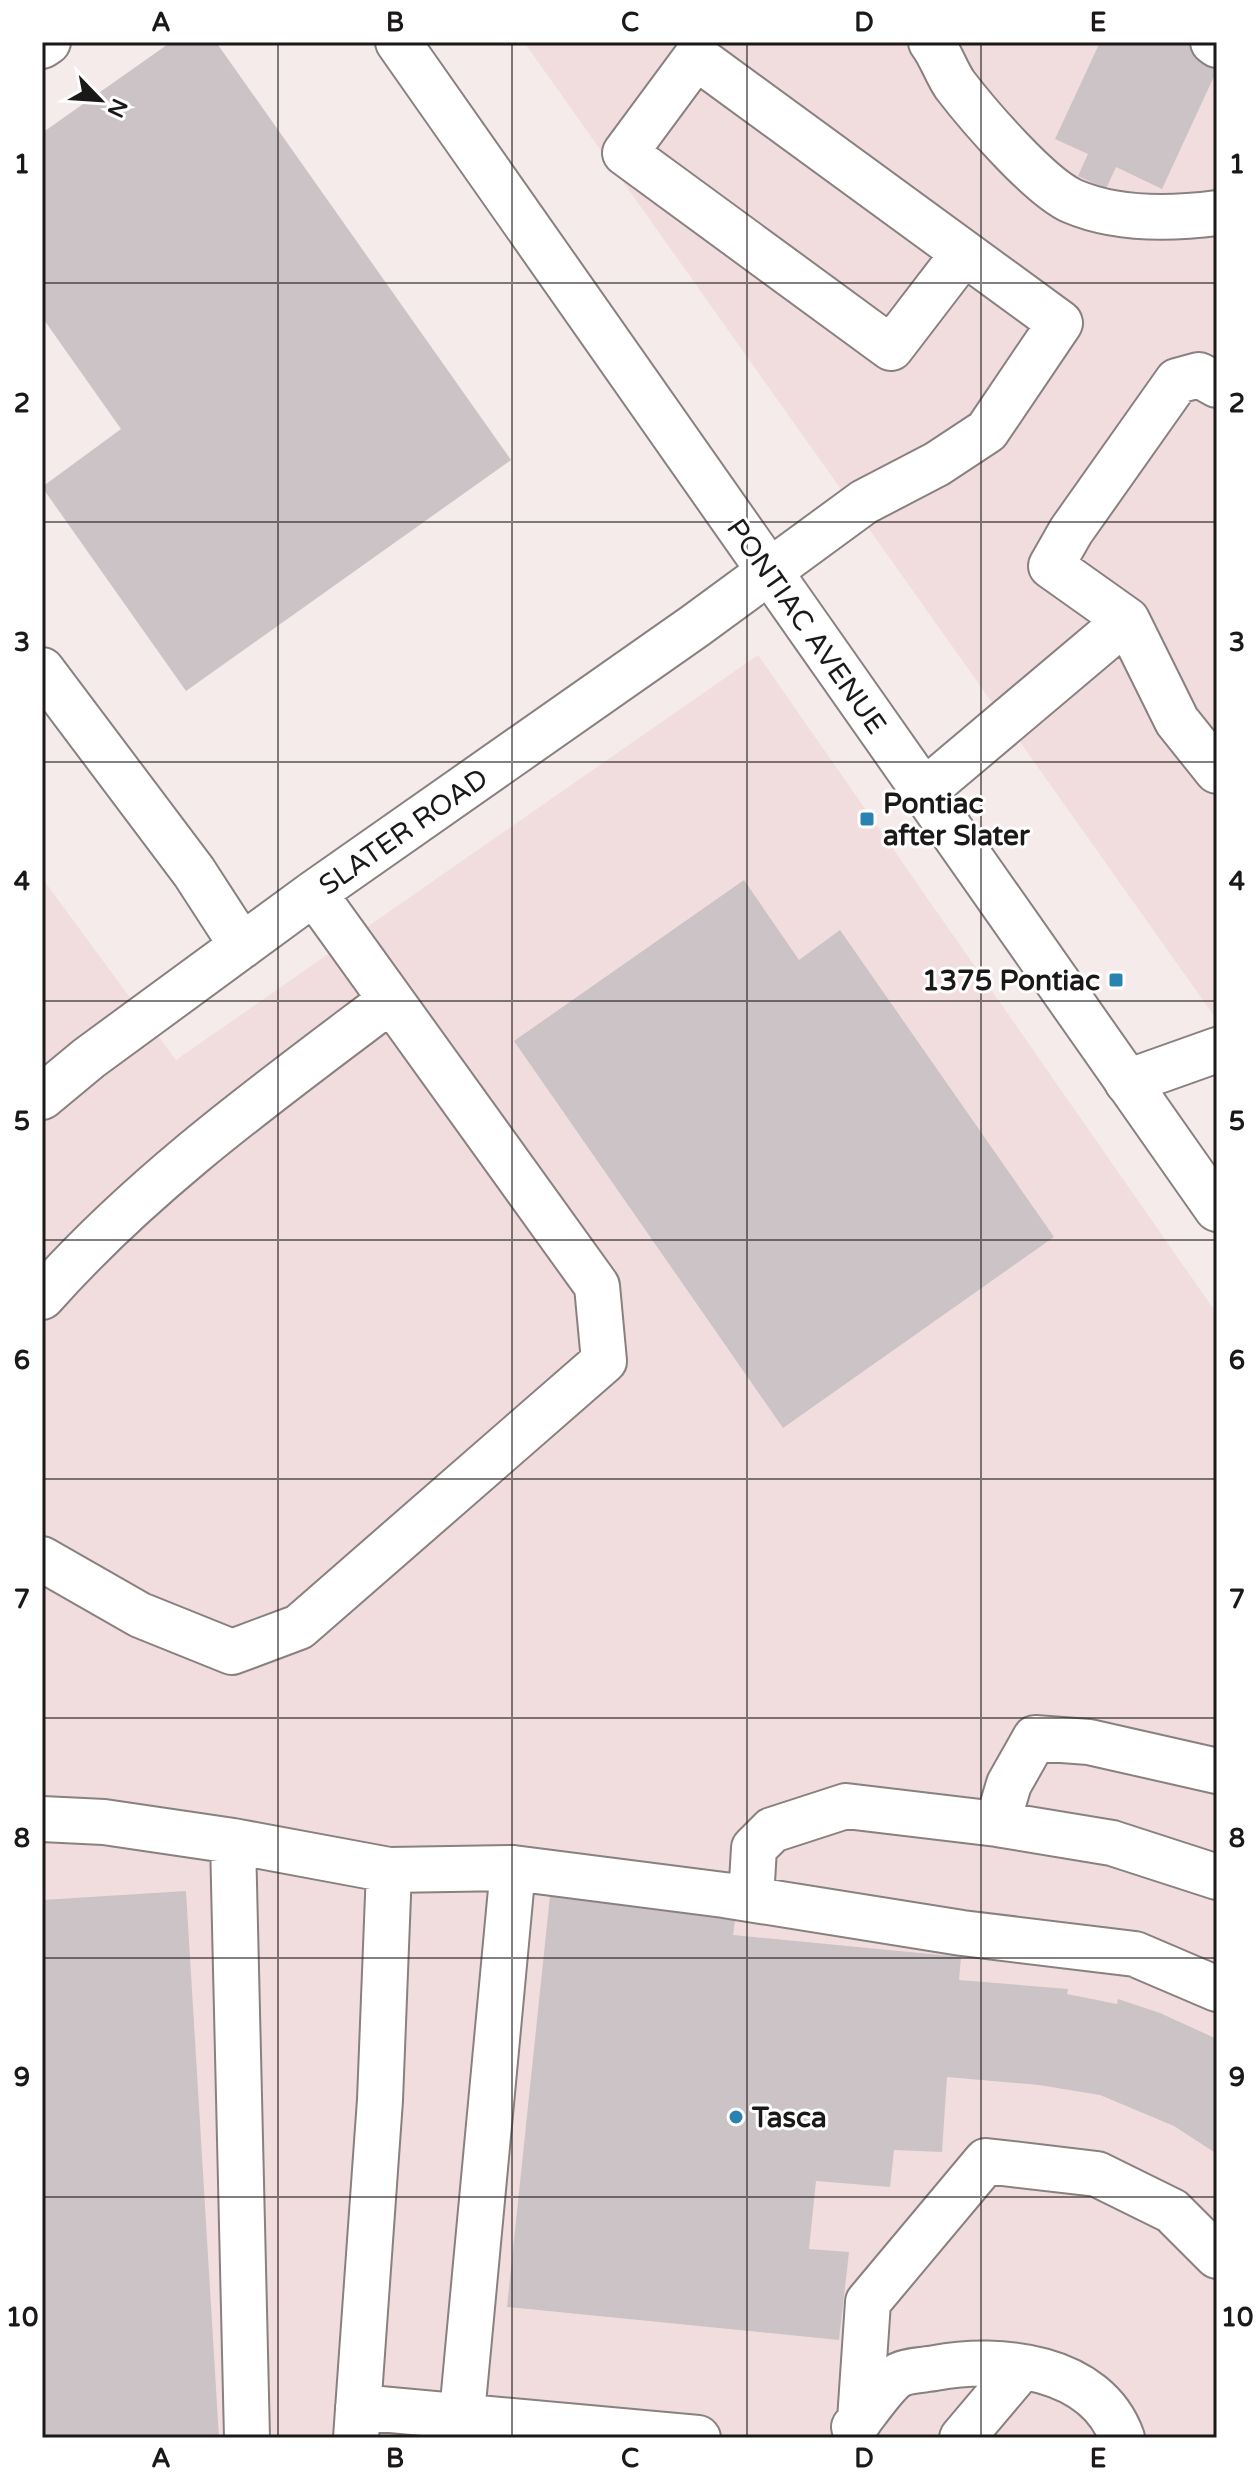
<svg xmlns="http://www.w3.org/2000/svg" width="1259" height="2480" font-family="'Varela Round',sans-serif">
	<rect width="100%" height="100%" fill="#f5ebeb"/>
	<!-- built -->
	<path fill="#f1ddde" d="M524,42H1217V1020Z
		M758,655L1217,1314V2438H42V878L176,1060Z"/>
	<!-- building -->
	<path fill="#ccc3c7" d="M171,42H216L511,460L186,691L42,487L121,429L42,317V133Z
		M1100,42H1217V70L1162,189L1116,167L1106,189L1078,176L1088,154L1055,139Z
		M744,880L799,960L840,930L1054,1237L783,1428L514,1041Z
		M551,1886L737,1907L733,1935L961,1957L959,1980L1068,1989L1067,1994L1117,2004L1118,1999L1160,2013L1217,2039V2154L1174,2126L1100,2095L1039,2085L947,2077L942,2152L894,2150L890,2187L816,2181L809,2249L849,2252L839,2340L507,2307Z
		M186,1891L219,2438H42V1900Z"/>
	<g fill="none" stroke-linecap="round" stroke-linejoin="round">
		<defs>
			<path id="minor" d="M931,42C941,55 946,72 955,85C978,115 1039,186 1072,201C1116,220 1171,219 1217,213
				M1213,42L1217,45
				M42,46L48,42
				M1127,620L1177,721L1217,771
				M42,670L194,872L242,946
				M922,793L1127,620L1051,566L1071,531L1177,381L1199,375L1217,385
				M1127,1082L1217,1050
				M42,1097L89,1058L314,893L695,626L864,502L937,464L987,431L1060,323L696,57L625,153L891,348L963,254
				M42,1297C144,1182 269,1092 391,1000
				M42,1559L140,1615L232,1652L299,1627L604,1361L597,1286L314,893
				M42,1819L104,1822L233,1841L389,1870L513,1868L724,1895L962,1933L1135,1954L1217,1989
				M997,1824L1009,1784L1035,1738L1089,1742L1217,1771
				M233,1841L247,2438
				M751,1899L754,1848L772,1830L846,1806L997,1824L1112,1843L1217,1877
				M358,2407L698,2438
				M462,2414L513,1868
				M860,2420L868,2302L986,2161L1097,2174L1172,2211L1217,2256
				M854,2427C865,2414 886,2382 899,2375C908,2370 925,2370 935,2368C1000,2356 1096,2365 1122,2438
				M356,2438L380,2100L389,1870
				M962,2438L1022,2367"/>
			<path id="major" d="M398,42L1217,1209"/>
		</defs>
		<!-- minor casing -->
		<use href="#minor" stroke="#898080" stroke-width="48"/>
		<!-- major casing -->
		<use href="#major" stroke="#898080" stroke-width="48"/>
		<!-- minor -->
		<use href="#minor" stroke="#fff" stroke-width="44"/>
		<!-- major -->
		<use href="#major" stroke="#fff" stroke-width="44"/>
	</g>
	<!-- grid -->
	<path fill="none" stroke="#1b1818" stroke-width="2" stroke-opacity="0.55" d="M278,42V2438M512,42V2438M747,42V2438M981,42V2438M42,283H1217M42,522H1217M42,762H1217M42,1001H1217M42,1240H1217M42,1479H1217M42,1718H1217M42,1958H1217M42,2197H1217"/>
	<!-- markers -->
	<g fill="#2982b0" stroke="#fff" stroke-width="3">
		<rect x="859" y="811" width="16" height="16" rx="4"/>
		<rect x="1108" y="972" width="16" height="16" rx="4"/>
		<circle cx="736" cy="2117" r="8"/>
	</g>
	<g text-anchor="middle" stroke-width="6" stroke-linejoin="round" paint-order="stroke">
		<!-- street labels -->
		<g font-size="28" fill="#1b1818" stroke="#fff">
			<text transform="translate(807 626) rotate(55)" y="10">PONTIAC AVENUE</text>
			<text transform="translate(403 831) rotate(-35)" y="10">SLATER ROAD</text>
		</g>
		<!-- poi labels -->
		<g font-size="28" font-weight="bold" fill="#1b1818" stroke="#fff" text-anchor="start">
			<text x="883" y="813">Pontiac<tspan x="883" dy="32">after Slater</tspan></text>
			<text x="1100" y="990" text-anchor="end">1375 Pontiac</text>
			<text x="752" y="2127">Tasca</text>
		</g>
	</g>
	<!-- border -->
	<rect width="1259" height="2480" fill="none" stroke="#ffffff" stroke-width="88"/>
	<!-- north arrow -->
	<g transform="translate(100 100) rotate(115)" stroke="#ffffff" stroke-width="6" paint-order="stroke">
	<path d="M0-6L14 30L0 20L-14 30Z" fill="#1b1818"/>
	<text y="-12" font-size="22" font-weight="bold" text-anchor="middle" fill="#1b1818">N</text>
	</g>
	<rect x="44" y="44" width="1171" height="2392" fill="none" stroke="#1b1818" stroke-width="3"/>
	<g font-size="26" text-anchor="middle" font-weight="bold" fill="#1b1818">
		<text x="161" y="31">A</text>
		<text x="395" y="31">B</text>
		<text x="630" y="31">C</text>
		<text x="864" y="31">D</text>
		<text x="1098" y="31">E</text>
		<text x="22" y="173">1</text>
		<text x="1237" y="173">1</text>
		<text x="22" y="412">2</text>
		<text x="1237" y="412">2</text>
		<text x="22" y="651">3</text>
		<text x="1237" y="651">3</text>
		<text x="22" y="890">4</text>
		<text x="1237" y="890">4</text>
		<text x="22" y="1130">5</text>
		<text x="1237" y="1130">5</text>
		<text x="22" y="1369">6</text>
		<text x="1237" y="1369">6</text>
		<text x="22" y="1608">7</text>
		<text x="1237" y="1608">7</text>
		<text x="22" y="1847">8</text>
		<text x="1237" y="1847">8</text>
		<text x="22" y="2086">9</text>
		<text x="1237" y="2086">9</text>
		<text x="22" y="2326">10</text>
		<text x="1237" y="2326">10</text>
		<text x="161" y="2467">A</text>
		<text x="395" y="2467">B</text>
		<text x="630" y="2467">C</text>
		<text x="864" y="2467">D</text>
		<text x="1098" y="2467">E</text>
	</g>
</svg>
